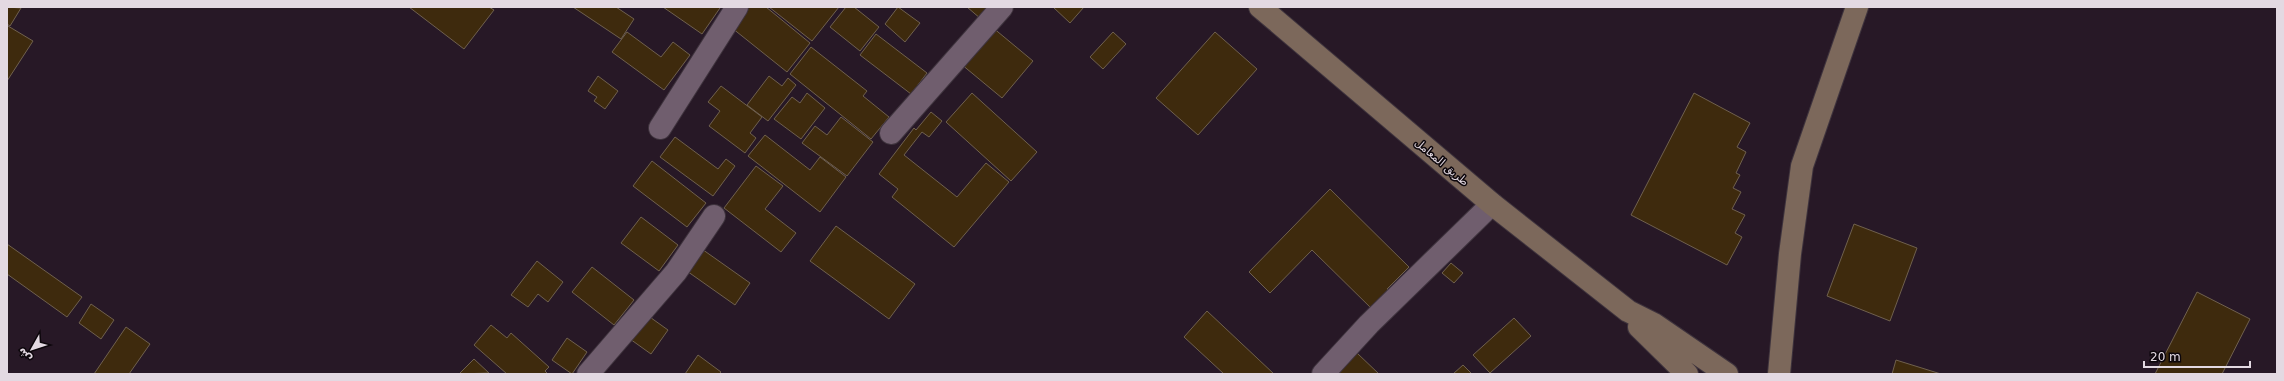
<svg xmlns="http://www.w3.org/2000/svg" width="2284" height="381" font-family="'DejaVu Sans',Cairo,sans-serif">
	<rect width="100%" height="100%" fill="#271826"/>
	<!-- building -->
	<path fill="#3e2a0d" stroke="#6f604e" d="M7,7L21,8L10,26L7,24Z
		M409,7H489L494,10L464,49Z
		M573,7H616L634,19L621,39Z
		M663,7H719L720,8L702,34Z
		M748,7H766L810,43L787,72L732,28Z
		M769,7H839L812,41Z
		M846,7H854L879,27L860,51L830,27Z
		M898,7L920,23L905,42L885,24Z
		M967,7H991L981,19Z
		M1053,7H1084L1070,23Z
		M8,26L33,41L7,81V27Z
		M992,27L1033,61L1002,98L961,64Z
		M627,32L661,57L673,42L690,55L664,90L612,52Z
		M1113,32L1126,44L1103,69L1090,57Z
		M1215,32L1257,69L1198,135L1156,98Z
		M876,34L927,73L911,94L860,55Z
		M811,47L867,91L863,96L889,117L871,139L790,74Z
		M598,76L618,91L605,109L594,101L597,97L588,91Z
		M769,76L782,86L788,78L796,85L768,121L747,105Z
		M721,86L762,117L750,133L756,138L745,153L709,126L720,111L708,102Z
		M807,93L825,108L801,139L774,119L792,97L800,103Z
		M972,93L1037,152L1011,181L946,122Z
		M1694,93L1750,123L1737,147L1746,152L1736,173L1740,175L1733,188L1741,192L1732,209L1745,215L1735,233L1742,237L1727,265L1631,215Z
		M931,112L942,121L929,137L922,132L904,155L957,197L986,163L1009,182L954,247L892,197L898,189L879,174L914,128L916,130Z
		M841,117L873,142L847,176L802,143L815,126L827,135Z
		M765,135L810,170L820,157L846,177L820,212L748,156Z
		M675,137L718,169L726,159L735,166L713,196L660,157Z
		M652,161L706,203L687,227L633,186Z
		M756,166L783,186L765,209L796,233L781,252L724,208Z
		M1330,189L1409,267L1387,289L1390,292L1373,310L1312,250L1270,293L1249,272Z
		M641,217L678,245L659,271L621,243Z
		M1854,224L1917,248L1890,321L1827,296Z
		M836,226L915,284L889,319L810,261Z
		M7,244L82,297L67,317L7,274Z
		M699,247L750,283L735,305L684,269Z
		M537,261L563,282L548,302L538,294L528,307L511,295Z
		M1451,263L1463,273L1454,283L1442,273Z
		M592,267L634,300L614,325L572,292Z
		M2197,292L2250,319L2222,374H2155Z
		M91,304L114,320L101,339L79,323Z
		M1207,311L1274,374H1224L1184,337Z
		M647,315L668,330L651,354L630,339Z
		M1514,318L1531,336L1490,373L1473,355Z
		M491,325L507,338L511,333L549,367L545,371L548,374H507L474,345Z
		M126,327L150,344L129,374H94Z
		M567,338L587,352L572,374L552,360Z
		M1357,353L1379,374H1337Z
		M698,355L721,372L719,374H685Z
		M474,359L489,373L459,374Z
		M1896,360L1941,374H1892Z
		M1463,365L1472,374H1453Z"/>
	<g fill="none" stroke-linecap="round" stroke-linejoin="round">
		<defs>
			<path id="minor" d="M660,128L737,7
				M891,133L1002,7
				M588,374L676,272L714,216
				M1323,374L1369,324L1492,204"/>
			<path id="secondary" d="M1260,7L1492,204L1628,311L1654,324L1727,374
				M1639,327L1687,374
				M1779,374L1790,254L1802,166L1857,7"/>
		</defs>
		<!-- minor casing -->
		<use href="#minor" stroke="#3e333d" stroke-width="24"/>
		<!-- secondary casing -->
		<use href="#secondary" stroke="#3e333d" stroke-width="24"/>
		<!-- minor -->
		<use href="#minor" stroke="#705e6e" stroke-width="22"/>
		<!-- secondary -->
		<use href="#secondary" stroke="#7c685b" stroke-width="22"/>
	</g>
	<g text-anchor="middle" stroke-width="3" stroke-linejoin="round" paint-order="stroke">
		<!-- street labels -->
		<g font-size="11" fill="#e3d9e2" stroke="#0c060b">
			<text transform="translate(1442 162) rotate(40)" y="4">طريق المعامل</text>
		</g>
	</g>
	<!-- border -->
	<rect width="2284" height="381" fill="none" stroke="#e3d9e2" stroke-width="16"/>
	<!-- north arrow -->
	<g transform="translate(32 349) rotate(231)" stroke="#0c060b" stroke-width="3" paint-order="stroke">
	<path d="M0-3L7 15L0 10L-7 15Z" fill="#e3d9e2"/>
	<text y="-6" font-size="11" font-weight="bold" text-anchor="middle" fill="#e3d9e2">ش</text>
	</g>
	<!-- scale -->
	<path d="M2144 361v6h106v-6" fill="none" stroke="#e3d9e2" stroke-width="2"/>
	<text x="2150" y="361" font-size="12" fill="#e3d9e2" stroke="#0c060b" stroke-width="3" paint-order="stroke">20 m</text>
</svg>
